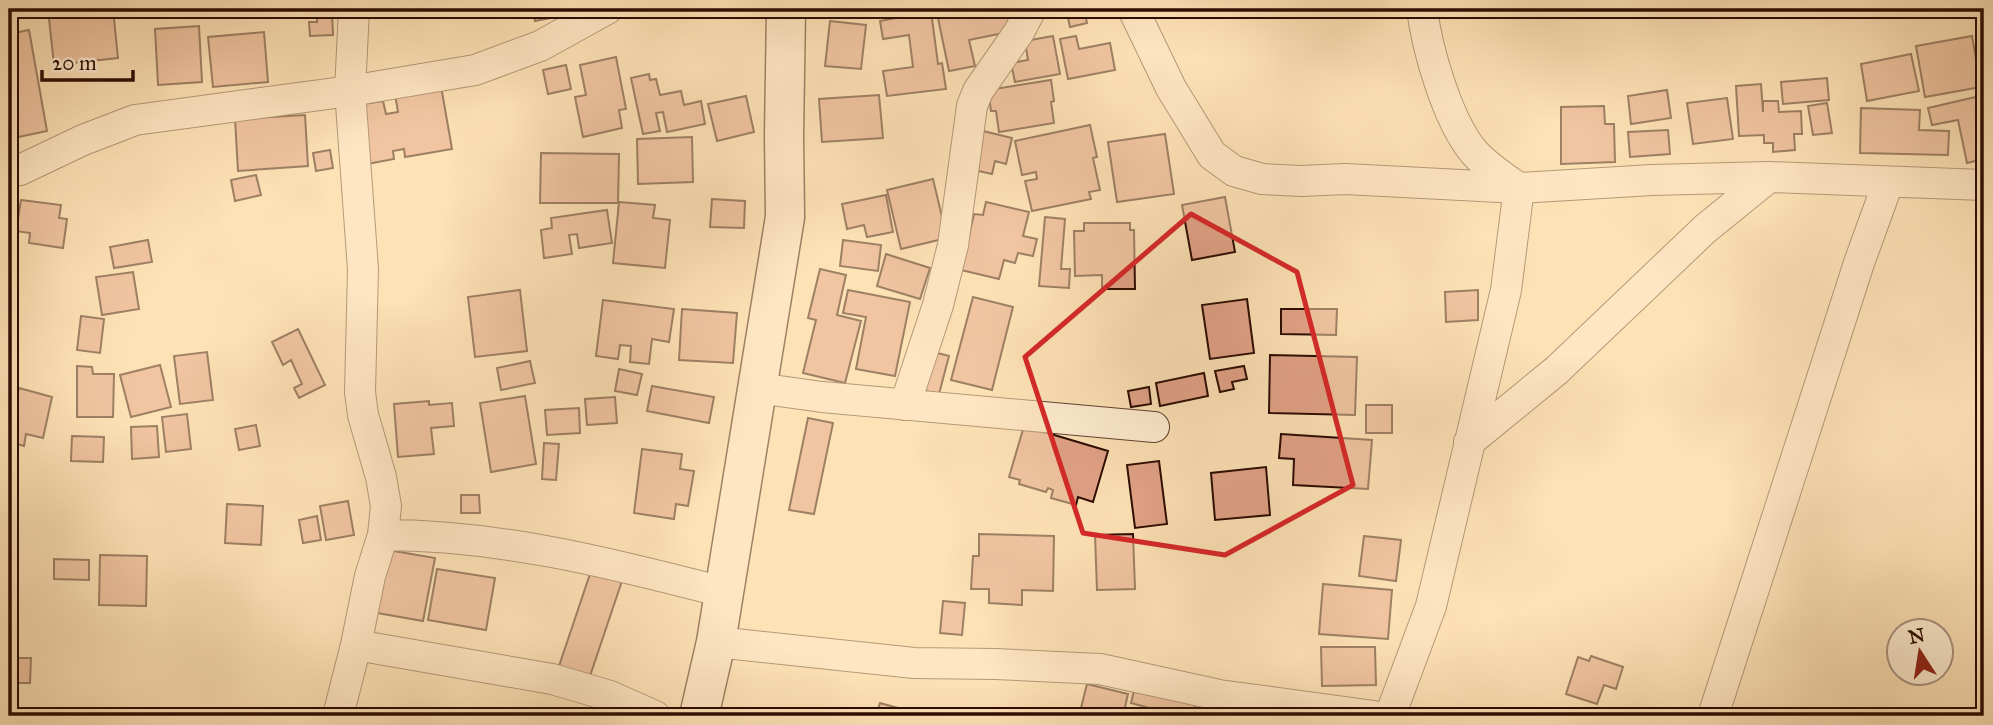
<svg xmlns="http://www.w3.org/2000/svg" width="1993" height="725" font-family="'IM FELL Great Primer',serif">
	<rect width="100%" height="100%" fill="#fde2b6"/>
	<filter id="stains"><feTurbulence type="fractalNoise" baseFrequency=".00286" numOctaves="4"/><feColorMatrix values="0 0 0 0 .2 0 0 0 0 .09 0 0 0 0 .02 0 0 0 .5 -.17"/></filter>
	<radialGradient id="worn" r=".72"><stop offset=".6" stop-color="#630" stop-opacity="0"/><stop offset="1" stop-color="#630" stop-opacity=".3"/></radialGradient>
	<!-- building -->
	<path fill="#e2a287" stroke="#2b0b01" stroke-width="2" d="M48,9H113L118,58L54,65Z
		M130,9H162L132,16Z
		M533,9H595L535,21Z
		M979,9H1008L1013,31L969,40L975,66L949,71L938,18Z
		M1066,9H1105L1085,14L1087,23L1070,27Z
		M931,11L938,64L942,63L946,89L887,96L883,71L913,67L909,35L883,39L880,21Z
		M317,13H332L333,35L310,36L309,22H317Z
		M830,21L866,25L861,69L825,66Z
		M199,26L202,82L158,85L155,29Z
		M29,30L47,131L9,139V34Z
		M264,32L268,82L213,87L208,37Z
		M1053,36L1060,74L1015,82L1011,63L1028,60L1025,41Z
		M1076,36L1079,49L1110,43L1115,70L1068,79L1060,39Z
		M1972,36L1981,87L1925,97L1916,46Z
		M1911,54L1919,91L1867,101L1861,64Z
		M616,57L626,109L619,110L622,128L583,137L575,97L586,95L580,65Z
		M566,65L571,89L548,94L543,70Z
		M649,74L650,80L656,79L660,95L681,91L684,105L701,101L705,124L667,132L663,112L656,113L660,131L643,134L631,78Z
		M1827,78L1829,100L1783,104L1781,82Z
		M1051,80L1054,101L1051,102L1054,123L999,132L996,111H991L988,90Z
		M1761,84L1763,112V101H1778L1779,112L1801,111L1802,134H1794L1795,150L1773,152V143H1764V135L1739,136L1736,86Z
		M441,86L452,149L405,157L404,149L393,151L394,159L367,164L357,105L383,101L386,114L398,112L395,94Z
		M1667,90L1671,118L1631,124L1628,96Z
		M879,95L883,138L822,142L819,99Z
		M1984,95V159L1967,163L1958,120L1932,125L1928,108Z
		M746,96L754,132L717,141L708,104Z
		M1727,98L1733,139L1693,144L1687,103Z
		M1827,103L1832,133L1813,135L1808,106Z
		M1604,106L1605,124H1614L1615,162L1561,164V107Z
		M1861,108L1920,110L1919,130L1949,131L1948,155L1860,153Z
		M305,115L308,166L238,171L235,119Z
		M1090,125L1097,157L1093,158L1100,190L1089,192L1091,199L1032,211L1025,181L1037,179L1036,172L1022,175L1015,141Z
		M1668,130L1670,154L1630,157L1628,132Z
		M983,131L1012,138L1006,164L995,161L992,174L974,170Z
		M1165,134L1174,194L1117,202L1108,142Z
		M692,137L693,182L638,184L637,139Z
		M330,150L333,168L316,171L313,153Z
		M541,153L619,154L618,203H540Z
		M256,175L261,195L235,201L231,180Z
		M933,179L947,238L901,249L887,190Z
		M886,195L893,232L867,237L864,225L847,229L842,204Z
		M1225,197L1235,252L1192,260L1182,205Z
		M712,199L745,201L744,228L710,227Z
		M21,200L61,205L59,218L67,219L63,248L29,243L30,233L16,231Z
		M619,202L655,205L653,218L670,220L665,268L613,263Z
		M986,202L1029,212L1023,236L1037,239L1033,256L1018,253L1015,263L1004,260L999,279L961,270L974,214L983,215Z
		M607,210L612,243L579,248L577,234L569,235L572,254L544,258L541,230L552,228L551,218Z
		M1045,217L1065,219L1061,269H1070L1069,288L1039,286Z
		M1084,223H1130V230H1134L1135,289H1102V275L1075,276L1074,231H1084Z
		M148,240L152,262L114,268L110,247Z
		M843,240L881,245L878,271L840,266Z
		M886,254L930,268L920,299L877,286Z
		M820,269L846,275L837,315L861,321L845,383L803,373L816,320L808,318Z
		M133,272L139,309L102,315L96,277Z
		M520,290L527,351L475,357L468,297Z
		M848,290L910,302L895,376L856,369L866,317L843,313Z
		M1478,290V320L1446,322L1445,292Z
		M973,297L1013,307L992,390L951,380Z
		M1247,299L1254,353L1210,359L1202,305Z
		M603,300L674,309L669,342L652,339L649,364L630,362L631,346L620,345L618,359L596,356Z
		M682,309L737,313L733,363L679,360Z
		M1281,309H1337L1336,335L1281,334Z
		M81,316L104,319L100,353L77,350Z
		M298,329L325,385L299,398L294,388L302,384L291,360L283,365L272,342Z
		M930,351L949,356L939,394L921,390Z
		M207,352L213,400L180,404L174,356Z
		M1270,355L1357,357L1355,415L1269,413Z
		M530,361L535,383L501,390L497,368Z
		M160,365L171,407L131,417L120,375Z
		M77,366L92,367L93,374H114L113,417H77Z
		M1244,366L1247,379L1232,382L1234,389L1220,392L1215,371Z
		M619,369L642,374L637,395L615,391Z
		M1204,373L1208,396L1160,406L1156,383Z
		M652,386L714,397L709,423L647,411Z
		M1149,387L1151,404L1131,407L1128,391Z
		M19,388L52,397L43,438L26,434L24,446L9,442V428Z
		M525,396L536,464L491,472L480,403Z
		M615,397L617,423L587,425L585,399Z
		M429,401V405L452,403L454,426L431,428L434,454L398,457L394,404Z
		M1366,405H1392V433H1366Z
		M579,408L580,433L547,435L545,410Z
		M187,414L191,449L166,452L162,417Z
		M808,418L833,423L814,514L789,510Z
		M256,425L260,446L239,450L235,429Z
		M157,426L159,457L132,459L131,427Z
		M1024,426L1108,451L1093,502L1078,497L1076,505L1051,498L1053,490L1048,488L1046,492L1019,484L1020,480L1009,477Z
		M1281,434L1372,440L1368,489L1293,485L1294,459L1279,458Z
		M72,436L104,437L103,462L71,461Z
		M544,443L559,444L556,480L542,479Z
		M642,449L682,454L680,469L694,471L688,506L676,504L674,519L634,513Z
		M1159,461L1167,524L1135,528L1127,465Z
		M1266,467L1270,515L1215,520L1211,473Z
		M461,495H479L480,513H461Z
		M348,501L354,535L326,540L320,506Z
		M227,504L263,506L261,545L225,543Z
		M317,516L321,540L303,543L299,520Z
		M979,534L1054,536L1053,591L1022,590V605L989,603V589H971L973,556H979Z
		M1133,534L1135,589L1097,590L1095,535Z
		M1364,536L1401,540L1396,581L1359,576Z
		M388,550L435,558L423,621L377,613Z
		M100,555L147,556L146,606L99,605Z
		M54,559L89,560V580L54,579Z
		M593,565L624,575L590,676L559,666Z
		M437,569L495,578L486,630L428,620Z
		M1323,584L1392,590L1388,639L1319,634Z
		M943,601L965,603L962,635L940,633Z
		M1321,647H1375L1376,685L1322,686Z
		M1591,656L1623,667L1616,689L1604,685L1597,704L1566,694L1578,657L1589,661Z
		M9,658H31L30,683H9Z
		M1136,683L1197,699L1192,716H1179L1131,703Z
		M1087,684L1128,694L1123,716H1079Z
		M880,703L909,711L908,716H876Z"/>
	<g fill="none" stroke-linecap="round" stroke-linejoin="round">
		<defs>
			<path id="street" d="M1133,9L1171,88L1212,155L1234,171L1262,179L1302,181L1345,179L1519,188L1652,180L1769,177L1984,185
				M9,172L20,170L83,140L135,120L350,91L475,70L540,46L607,9
				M757,388L822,397L1154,427
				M905,405L938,305L953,245L972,106L978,91L1019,32L1031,9
				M1469,442L1557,370L1705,229L1769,177
				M383,535C500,535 611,563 723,592
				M716,642L914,663L995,664L1100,669L1219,695L1374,716
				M356,645L552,679L610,696L655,716
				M338,716L356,645L370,576L383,535L386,506L381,477L363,415L360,392L363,269L350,91L354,9
				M1390,716L1431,606L1506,290L1519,188C1503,177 1486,166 1473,151C1447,119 1427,49 1422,9
				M1713,716L1859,263L1888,183"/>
			<path id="secondary" d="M699,716L716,642L785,217L784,136L786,9"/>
		</defs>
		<!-- street casing -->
		<use href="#street" stroke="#60412e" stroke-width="32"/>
		<!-- secondary casing -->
		<use href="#secondary" stroke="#2b0b01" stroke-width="41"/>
		<!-- street -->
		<use href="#street" stroke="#feecd0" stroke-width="30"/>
		<!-- secondary -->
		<use href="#secondary" stroke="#feecd0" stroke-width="38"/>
	</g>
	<!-- marked area -->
	<path d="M0 0H1993V725H0ZM1191,214L1297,272L1353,485L1225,555L1083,533L1025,357Z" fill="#fde2b6" fill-opacity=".55" fill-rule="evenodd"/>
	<path fill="none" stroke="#d62828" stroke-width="5" stroke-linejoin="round" d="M1191,214L1297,272L1353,485L1225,555L1083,533L1025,357Z"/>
	<!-- margin -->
	<rect width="1993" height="725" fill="none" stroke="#fde2b6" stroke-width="35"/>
	<rect x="10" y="10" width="1972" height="704" fill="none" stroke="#2b0b01" stroke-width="3.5"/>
	<rect x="18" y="18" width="1958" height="690" fill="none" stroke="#2b0b01" stroke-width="2"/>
	<!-- north arrow -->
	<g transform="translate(1920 652) rotate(348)"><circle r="33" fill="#feecd0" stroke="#aa927d" stroke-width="2"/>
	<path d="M0-5L12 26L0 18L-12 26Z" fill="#8f2418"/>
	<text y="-10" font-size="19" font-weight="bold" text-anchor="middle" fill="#2b0b01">N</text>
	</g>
	<!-- scale -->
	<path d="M42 70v10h91v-10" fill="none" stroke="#2b0b01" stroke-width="3.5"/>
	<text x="52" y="70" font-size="21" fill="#2b0b01" stroke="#feecd0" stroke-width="5" paint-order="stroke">20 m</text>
	<rect width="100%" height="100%" filter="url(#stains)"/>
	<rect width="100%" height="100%" fill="url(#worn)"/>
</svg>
